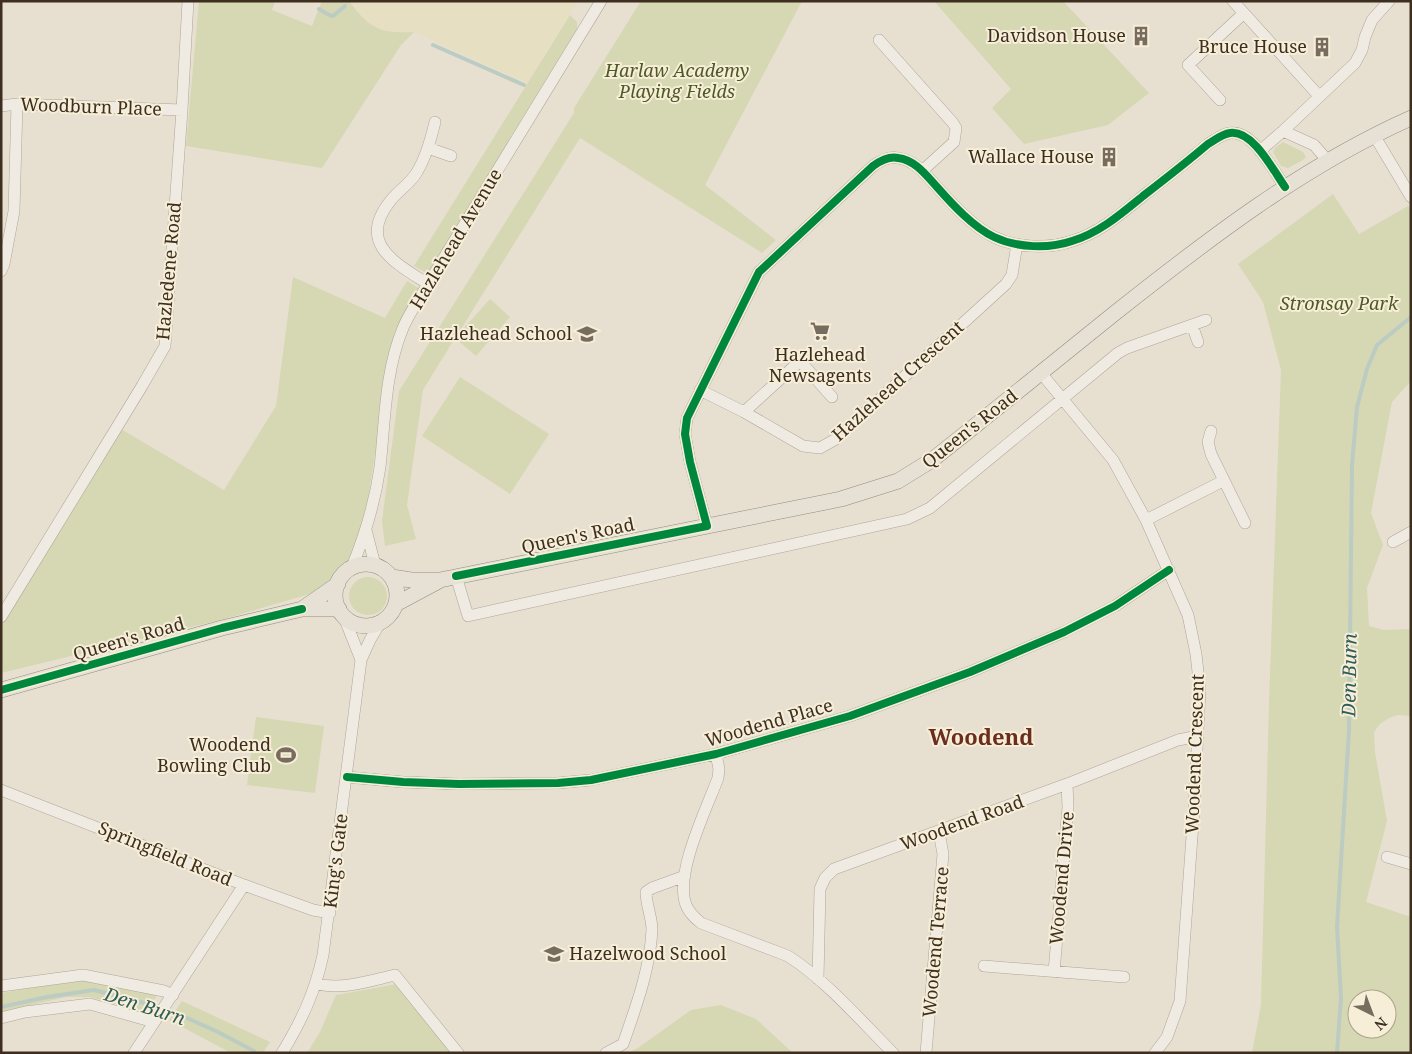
<svg xmlns="http://www.w3.org/2000/svg" width="1412" height="1054" font-family="'Noto Serif',serif">
	<rect width="100%" height="100%" fill="#e7e0d1"/>
	<!-- farmland -->
	<path fill="#e6dfc2" d="M349,1H578L527,83L414,32L393,33L372,26L358,12Z"/>
	<!-- green -->
	<path fill="#d6d7b3" fill-rule="evenodd" d="M199,1H275L272,10L312,26L322,1H349C369,28 380,34 414,32L401,45L322,168L186,146Z
		M641,1H802L705,185L776,240L762,253L580,138L456,337L490,299L510,317L476,356L455,338L423,390L407,505L416,539L385,546L382,521L399,391L574,113V108Z
		M934,1H1063L1149,93L1108,125L1024,144L992,108L1011,89Z
		M570,15L577,22V31L430,275L414,266Z
		M1283,142L1303,152L1306,157L1303,160L1288,168L1281,166L1273,152L1275,148Z
		M1333,194L1359,234L1408,206L1411,210V381L1392,402L1371,513L1383,545L1367,588L1369,626L1384,630L1411,629V716L1398,715L1389,718L1380,724L1374,732L1375,752L1387,821L1366,902L1411,917V1053H1252L1261,1005L1269,702L1281,370L1263,302L1238,264ZM1357,999H1387V1029H1357Z
		M293,277L385,318L407,281L420,289L395,332L390,356L361,545L320,591L228,618L1,673V625L121,429L224,490L276,406Z
		M460,377L549,434L510,494L422,436Z
		M349 596a19 19 0 1 1 38 0a19 19 0 1 1-38 0Z
		M256,717L324,726L315,793L247,785Z
		M86,980L157,995L147,1012L90,997H66L1,1012V993L57,983Z
		M397,984L452,1053H307L320,1032L336,995Z
		M182,1001L270,1042L263,1053H231L169,1020Z
		M721,1005L756,1019L793,1053H627L638,1048L691,1010Z"/>
	<g fill="none" stroke-linecap="round" stroke-linejoin="round">
		<!-- stream -->
		<path stroke="#bcccc2" stroke-width="4" d="M319,9L329,15L333,16L345,6
			M433,45L524,85
			M1,1007L47,997L94,990L167,1009L218,1032L254,1051
			M1337,1053L1341,998L1337,927L1349,730L1352,465L1357,407L1367,369L1377,345L1411,317"/>
		<defs>
			<path id="minor" d="M1233,1L1319,96
				M879,40L953,123L956,128L954,142L922,171
				M1220,100L1188,65L1244,13
				M1,106L17,104L182,110
				M1283,131L1314,145L1328,161
				M1374,135L1411,197
				M428,148L451,156
				M1260,151L1283,131L1355,63L1362,50L1365,37L1372,20L1389,1
				M1,271L4,264L14,211L17,104
				M428,284C395,263 356,243 391,200C399,190 411,183 417,172C426,157 431,139 435,122
				M1192,325L1198,342
				M1041,373L1113,460L1146,520L1188,615L1196,654L1200,690L1194,809L1180,1001L1167,1037L1155,1053
				M700,390L744,412L803,446L820,448L836,439L1006,284L1012,275L1017,244
				M744,412L800,361L832,397
				M1211,431L1208,442L1211,454L1245,523
				M1146,520L1223,481
				M707,526L690,462L685,434L687,418L759,272L873,166C880,161 889,156 898,158C915,160 926,175 937,187C952,204 973,227 994,237C1017,248 1049,249 1072,241C1099,233 1121,214 1143,196C1165,179 1187,162 1208,144C1215,140 1222,134 1230,133C1253,130 1273,170 1285,187
				M366,530L375,565
				M1393,542L1411,532
				M352,567C365,535 375,502 380,467C385,421 385,371 403,328C409,313 420,298 428,284L601,1
				M456,576L468,616L907,519L930,508L1118,353L1127,348L1206,320
				M1,617L142,386L165,346L182,110L188,1
				M344,617L361,660
				M716,754L719,769L718,778C707,808 674,874 686,905C689,913 695,918 701,923L788,956C827,981 860,1020 893,1053
				M347,777L403,782L459,784L558,783L591,780L716,754L850,716L970,672L1064,632L1115,606L1169,570
				M1,790L244,885L313,910L330,913
				M1387,857L1411,864
				M984,966L1124,977
				M1054,972L1068,807L1067,784
				M818,979L820,889L825,878L834,869L1067,784L1178,740L1198,736
				M316,984C343,990 369,981 395,975L458,1053
				M1,986L83,975L164,991L173,995
				M1,1018L25,1012L90,1004L154,1022
				M134,1053L244,885
				M282,1053C302,1020 315,992 323,955L361,660L370,640L380,623
				M606,1053L623,1044C636,1007 650,969 652,930C652,917 646,905 646,892L652,888L685,876
				M926,1053L943,854L939,832"/>
			<path id="major" d="M335 595a31 31 0 1 1 62 0a31 31 0 1 1-62 0Z
				M392,577L411,580H440L841,499L898,481L932,460C994,411 1054,362 1115,313C1207,240 1303,166 1411,118
				M396,604L439,581
				M302,609L338,584
				M1,690L222,628L302,609H339"/>
		</defs>
		<!-- minor casing -->
		<use href="#minor" stroke="#ada599" stroke-width="12"/>
		<!-- major casing -->
		<use href="#major" stroke="#928b80" stroke-width="16"/>
		<!-- minor -->
		<use href="#minor" stroke="#efebe3" stroke-width="11"/>
		<!-- major -->
		<use href="#major" stroke="#e6e1d4" stroke-width="15"/>
		<defs>
			<path id="cycleway" d="M456,576L707,526L690,462L685,434L687,418L759,272L873,166C880,161 889,156 898,158C915,160 926,175 937,187C952,204 973,227 994,237C1017,248 1049,249 1072,241C1099,233 1121,214 1143,196C1165,179 1187,162 1208,144C1215,140 1222,134 1230,133C1253,130 1273,170 1285,187
				M1,690L222,628L302,609
				M347,777L403,782L459,784L558,783L591,780L716,754L850,716L970,672L1064,632L1115,606L1169,570"/>
		</defs>
		<!-- cycleway casing -->
		<use href="#cycleway" stroke="#f7eed8" stroke-width="11"/>
		<!-- cycleway -->
		<use href="#cycleway" stroke="#00873e" stroke-width="8"/>
	</g>
	<!-- icons -->
	<defs>
		<symbol id="building-bare" viewBox="-9 -9 18 18"><path d="M-4-6H4V6H1V3H-1V6H-4ZM-2.5-4.3h1.7v1.8h-1.7ZM.8-4.3h1.7v1.8H.8ZM-2.5-1h1.7V.8h-1.7ZM.8-1h1.7V.8H.8Z" fill="#786c5e" stroke="#f7eed8" stroke-width="2.5" paint-order="stroke"/></symbol>
		<symbol id="supermarket-bare" viewBox="-9 -9 18 18"><path d="M-6-5.5h2.5l.6 2H6L4.5 2H-2.5L-4.4-4H-6ZM-1.5 3.2a1.3 1.3 0 1 0 .1 0ZM3 3.2a1.3 1.3 0 1 0 .1 0Z" fill="#786c5e" stroke="#f7eed8" stroke-width="2.5" paint-order="stroke"/></symbol>
		<symbol id="school-bare" viewBox="-9 -9 18 18"><path d="M0-5L7-2L0 1L-7-2ZM-4 1L0 2.5L4 1V4Q0 6-4 4Z" fill="#786c5e" stroke="#f7eed8" stroke-width="2.5" paint-order="stroke"/></symbol>
		<symbol id="stadium-bare" viewBox="-9 -9 18 18"><path d="M0-5a6.5 5 0 1 0 0 10a6.5 5 0 1 0 0-10ZM-3.5-1.8h7v3.6h-7Z" fill="#786c5e" stroke="#f7eed8" stroke-width="2.5" paint-order="stroke"/></symbol>
	</defs>
	<g fill-rule="evenodd">
		<use href="#building-bare" x="1127" y="22" width="28" height="28"/>
		<use href="#building-bare" x="1308" y="33" width="28" height="28"/>
		<use href="#building-bare" x="1095" y="143" width="28" height="28"/>
		<use href="#supermarket-bare" x="806" y="317" width="28" height="28"/>
		<use href="#school-bare" x="573" y="320" width="28" height="28"/>
		<use href="#stadium-bare" x="272" y="741" width="28" height="28"/>
		<use href="#school-bare" x="540" y="940" width="28" height="28"/>
	</g>
	<g text-anchor="middle" stroke-width="4" stroke-linejoin="round" paint-order="stroke">
		<!-- poi labels -->
		<g font-size="18" fill="#3d2e20" stroke="#f7eed8" text-anchor="end">
			<text x="1126" y="42">Davidson House</text>
			<text x="1307" y="53">Bruce House</text>
			<text x="1094" y="163">Wallace House</text>
			<text x="572" y="340">Hazlehead School</text>
			<text x="820" y="361" text-anchor="middle">Hazlehead<tspan x="820" dy="21">Newsagents</tspan></text>
			<text x="271" y="751">Woodend<tspan x="271" dy="21">Bowling Club</tspan></text>
			<text x="569" y="960" text-anchor="start">Hazelwood School</text>
		</g>
		<!-- park labels -->
		<g font-size="18" font-style="italic" fill="#4d5a26" stroke="#f7eed8">
			<text x="677" y="77">Harlaw Academy<tspan x="677" dy="21">Playing Fields</tspan></text>
			<text x="1339" y="310">Stronsay Park</text>
		</g>
		<!-- street labels -->
		<g font-size="18" fill="#3d2e20" stroke="#f7eed8">
			<text transform="translate(91 107) rotate(2)" y="6">Woodburn Place</text>
			<text transform="translate(456 239) rotate(-59)" y="6">Hazlehead Avenue</text>
			<text transform="translate(169 271) rotate(-85)" y="6">Hazledene Road</text>
			<text transform="translate(898 381) rotate(-42)" y="6">Hazlehead Crescent</text>
			<text transform="translate(970 429) rotate(-38)" y="6">Queen's Road</text>
			<text transform="translate(578 536) rotate(-12)" y="6">Queen's Road</text>
			<text transform="translate(129 639) rotate(-16)" y="6">Queen's Road</text>
			<text transform="translate(769 723) rotate(-16)" y="6">Woodend Place</text>
			<text transform="translate(1195 754) rotate(-88)" y="6">Woodend Crescent</text>
			<text transform="translate(962 823) rotate(-20)" y="6">Woodend Road</text>
			<text transform="translate(165 854) rotate(22)" y="6">Springfield Road</text>
			<text transform="translate(336 861) rotate(-83)" y="6">King's Gate</text>
			<text transform="translate(1062 878) rotate(-85)" y="6">Woodend Drive</text>
			<text transform="translate(936 942) rotate(-85)" y="6">Woodend Terrace</text>
		</g>
		<!-- water labels -->
		<g font-size="19" font-style="italic" fill="#2f5d5a" stroke="#f7eed8">
			<text transform="translate(1349 675) rotate(-89)" y="7">Den Burn</text>
			<text transform="translate(145 1006) rotate(18)" y="7">Den Burn</text>
		</g>
		<!-- district labels -->
		<g font-size="22" font-weight="bold" fill="#6b2e1e" stroke="#f7eed8">
			<text x="981" y="745">Woodend</text>
		</g>
	</g>
	<!-- border -->
	<rect width="1412" height="1054" fill="none" stroke="#3d2e20" stroke-width="5"/>
	<!-- north arrow -->
	<g transform="translate(1372 1014) rotate(138)"><circle r="24" fill="#f7eed8" stroke="#ada18e"/>
	<path d="M0-4L9 19L0 12L-9 19Z" fill="#786c5e"/>
	<text y="-8" font-size="14" font-weight="bold" text-anchor="middle" fill="#3d2e20">N</text>
	</g>
</svg>
